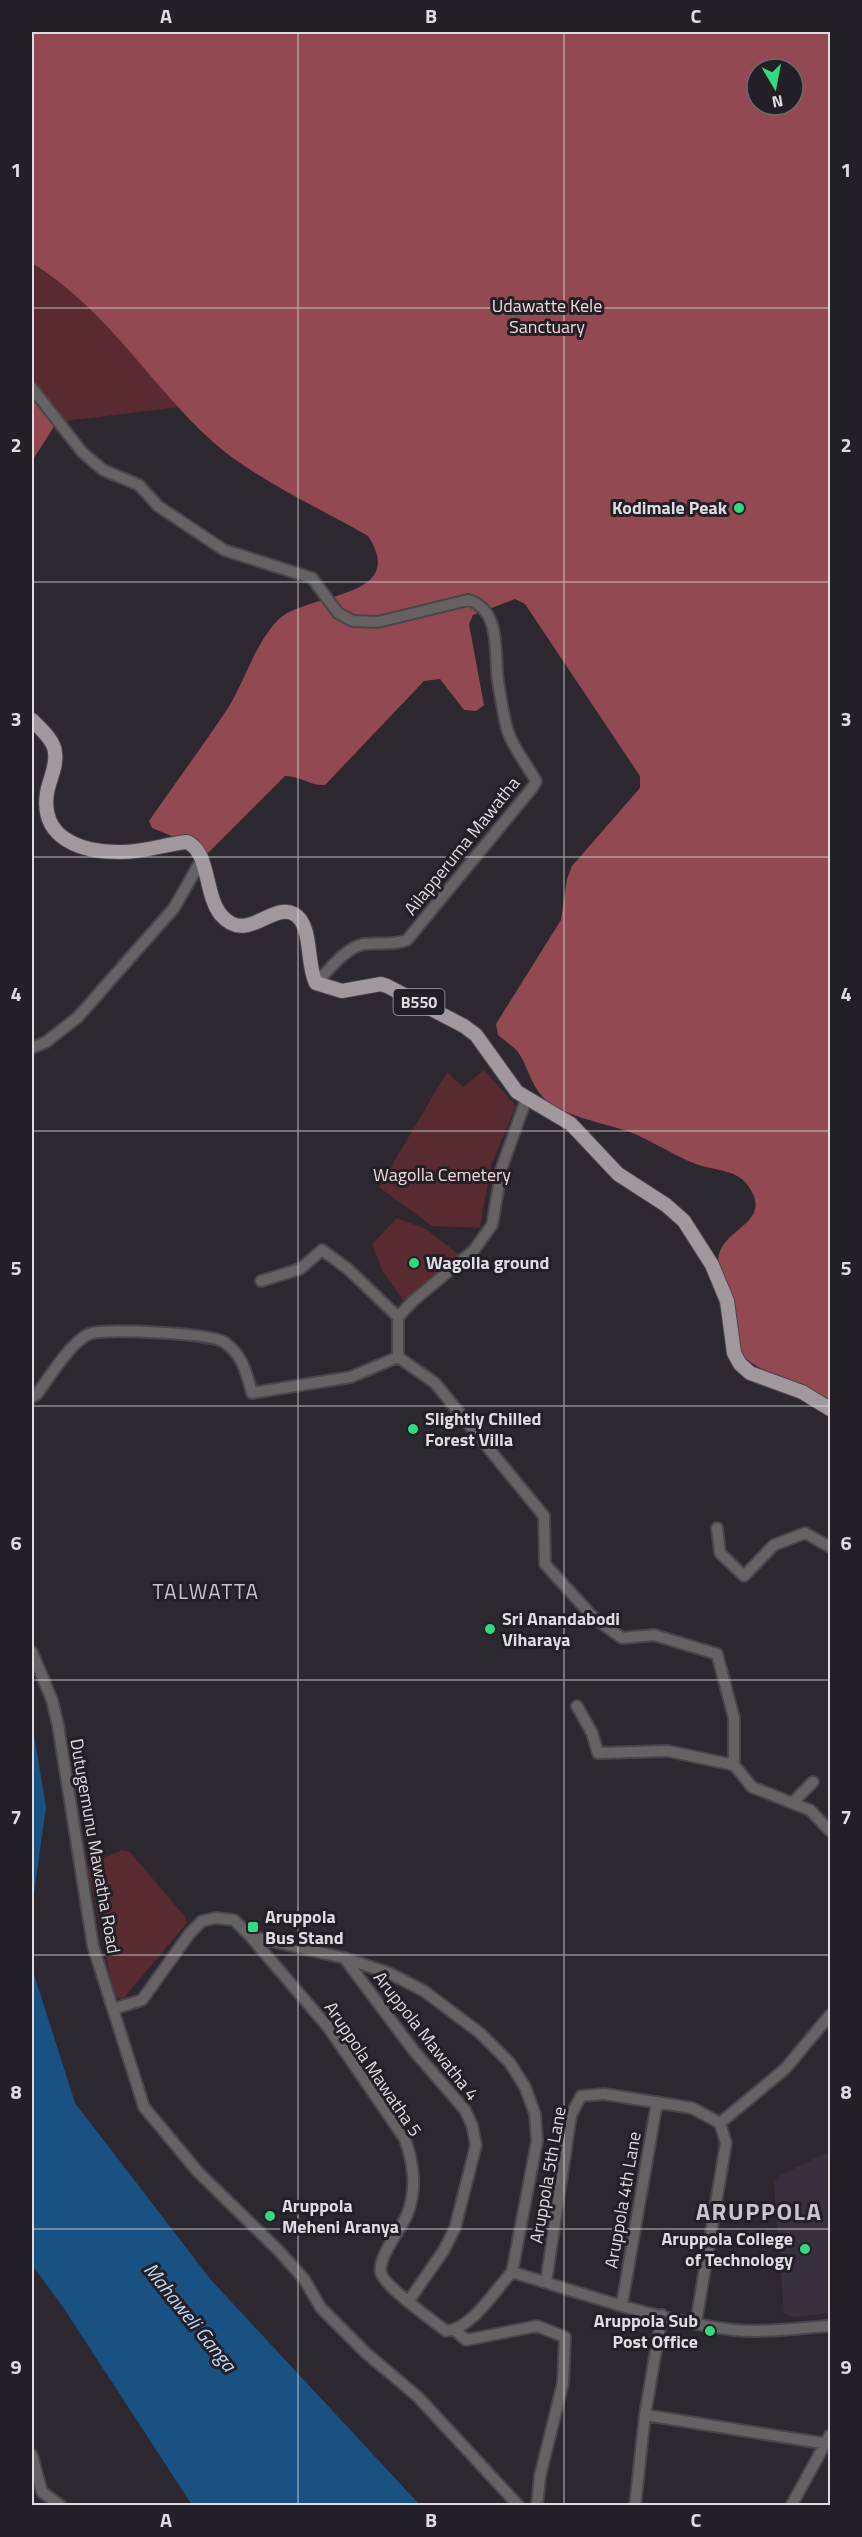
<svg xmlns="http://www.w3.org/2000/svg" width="862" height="2537" font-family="'Titillium Web',sans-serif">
	<rect width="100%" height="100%" fill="#2d282f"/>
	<!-- built -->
	<path fill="#38313d" d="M830,2151V2313L793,2317L784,2313L774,2184L781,2175Z"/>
	<!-- green -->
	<path fill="#592a2f" d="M32,263C91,300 134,354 179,407L57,422L32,388Z
		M484,1070L516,1106L491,1165L480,1228L432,1226L379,1187L447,1072L463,1087Z
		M397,1218L426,1229L458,1254L404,1301L383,1272L372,1244Z
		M122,1850L130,1852L185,1917L187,1923L123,1999L115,1997L88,1870L90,1863Z"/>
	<!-- forest -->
	<path fill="#934951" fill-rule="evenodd" d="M32,32H830V1402L822,1395C800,1385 745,1369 737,1346C732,1332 739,1314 734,1301C728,1287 715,1269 719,1254C727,1226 776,1221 746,1183C734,1169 711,1170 696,1164C673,1155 652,1141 630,1132C605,1123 559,1116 542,1096C530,1083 528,1066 518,1052C513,1046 504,1040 498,1035L496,1024L561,920L567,879L572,866L640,788V776L525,604L515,599L473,615L469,624L484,705L476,711L464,710L440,679L424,681L325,785C310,786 301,776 285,776L202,859L194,845L152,828L149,821C175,783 203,746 228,708C246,679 254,645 278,620C306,592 410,600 368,536C321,509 252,477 213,442C147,382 111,313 32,263ZM757,69H793V105H757Z
		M32,388L57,422L32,461Z"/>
	<!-- water -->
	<path fill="#195182" d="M32,1723L46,1807L32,1908Z
		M32,1968L75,2103L211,2280L420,2505H192L63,2307L32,2265Z"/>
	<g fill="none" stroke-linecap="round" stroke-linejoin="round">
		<defs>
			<path id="minor" d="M32,388L82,452L103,470L139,485L158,506L224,550L312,578L338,613L353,621L378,622L468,600C502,609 494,655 498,682C501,698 503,716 508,732C514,749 527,765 536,781L533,787L407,940C392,946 379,942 364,944C346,947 328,971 316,983
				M32,1048L46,1042L78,1017L174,908L202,859
				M261,1281L300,1269L322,1250L348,1269L398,1317
				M398,1357L435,1383L544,1516L545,1564L593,1617L622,1638L654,1635L717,1654L734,1718V1765
				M32,1397L37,1394C49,1378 73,1338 92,1333C110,1329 211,1333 224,1342C243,1355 246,1372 252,1393L351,1377L398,1357V1317L413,1301L474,1250L492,1225L502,1167L527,1097
				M717,1528L720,1553L744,1576L774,1545L805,1533L830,1547
				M32,1652L52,1700L58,1725L93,1946L144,2107L198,2172L278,2250L304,2279L321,2308L366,2353L418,2397L519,2506
				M577,1706L592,1733L598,1753L668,1751L734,1765L752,1787L810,1810L830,1831
				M793,1802L813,1782
				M250,1936L328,2027L405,2139C414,2165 417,2189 407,2215C401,2229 377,2258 381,2273C385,2287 432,2320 446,2331C472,2329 495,2290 512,2272
				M345,1959L414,2051L465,2110L472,2125L476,2145L455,2228L444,2250L408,2302
				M113,2009L142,2000L190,1933L202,1921L216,1918L234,1920L250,1936L344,1958L389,1973L424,1991L480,2033L510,2063L525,2087L535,2114L537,2141L512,2272
				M720,2123L785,2069L830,2015
				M512,2272C584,2294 659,2321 734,2330C766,2333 799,2328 830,2326
				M546,2282L571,2115L581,2096L604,2094L692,2108L720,2123L726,2143L696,2322
				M622,2304L657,2102
				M455,2330L466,2340L537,2326L565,2337L563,2383L540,2476L537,2506
				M645,2415L828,2444
				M32,2455L42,2492L61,2506
				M635,2506L645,2415L662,2315
				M791,2506L830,2435"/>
			<path id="major" d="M32,720C40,728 55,741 55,753C57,767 49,780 47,793C40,839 82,852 119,852C142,853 165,844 187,842C210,852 204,894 221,915C247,945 271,902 294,914C313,924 306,965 316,983L342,991L381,984L387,986L464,1026L476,1035L517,1092L571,1124L618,1174L666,1205L684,1221L712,1265L727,1301L734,1353L740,1364L750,1373L802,1392L830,1409"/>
		</defs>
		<!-- minor casing -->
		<use href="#minor" stroke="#49454b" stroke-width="14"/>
		<!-- major casing -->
		<use href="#major" stroke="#49454b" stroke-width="16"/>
		<!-- minor -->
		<use href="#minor" stroke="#666264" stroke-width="10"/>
		<!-- major -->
		<use href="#major" stroke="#a1989d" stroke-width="14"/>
	</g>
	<!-- grid -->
	<path fill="none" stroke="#dedce0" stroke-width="1.5" stroke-opacity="0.55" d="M298,32V2506M564,32V2506M32,308H830M32,582H830M32,857H830M32,1131H830M32,1406H830M32,1680H830M32,1955H830M32,2229H830"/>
	<!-- markers -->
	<g fill="#34d881" stroke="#231f26" stroke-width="2">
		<circle cx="739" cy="508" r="6"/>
		<circle cx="414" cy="1263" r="6"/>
		<circle cx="413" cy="1429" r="6"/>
		<circle cx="490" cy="1629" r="6"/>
		<rect x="247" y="1921" width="12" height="12" rx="3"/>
		<circle cx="270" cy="2216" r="6"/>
		<circle cx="805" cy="2249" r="6"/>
		<circle cx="710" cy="2331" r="6"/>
	</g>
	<g text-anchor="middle" stroke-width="6" stroke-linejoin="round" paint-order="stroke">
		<!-- shield labels -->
		<rect fill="#231f26" stroke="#a6a3a8" stroke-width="1.5" x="393.5" y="989" width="51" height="26" rx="4.5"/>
		<g font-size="16" font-weight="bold" fill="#dedce0">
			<text x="419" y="1008">B550</text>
		</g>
		<!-- park labels -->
		<g font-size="18" fill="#f1d9da" stroke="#231f26">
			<text x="547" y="312">Udawatte Kele<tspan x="547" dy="21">Sanctuary</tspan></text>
			<text x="442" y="1181">Wagolla Cemetery</text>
		</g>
		<!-- poi labels -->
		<g font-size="18" font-weight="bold" fill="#dedce0" stroke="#231f26" text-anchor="start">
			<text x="727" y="514" text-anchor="end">Kodimale Peak</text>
			<text x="426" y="1269">Wagolla ground</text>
			<text x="425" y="1425">Slightly Chilled<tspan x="425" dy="21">Forest Villa</tspan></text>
			<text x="502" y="1625">Sri Anandabodi<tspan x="502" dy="21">Viharaya</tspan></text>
			<text x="265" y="1923">Aruppola<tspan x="265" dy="21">Bus Stand</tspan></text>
			<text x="282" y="2212">Aruppola<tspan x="282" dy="21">Meheni Aranya</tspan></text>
			<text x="793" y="2245" text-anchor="end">Aruppola College<tspan x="793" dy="21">of Technology</tspan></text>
			<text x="698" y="2327" text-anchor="end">Aruppola Sub<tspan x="698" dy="21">Post Office</tspan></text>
		</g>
		<!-- street labels -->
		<g font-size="18" fill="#dedce0" stroke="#231f26">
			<text transform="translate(462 846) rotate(-51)" y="6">Ailapperuma Mawatha</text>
			<text transform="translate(95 1846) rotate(80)" y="6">Dutugemunu Mawatha Road</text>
			<text transform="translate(426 2036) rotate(52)" y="6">Aruppola Mawatha 4</text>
			<text transform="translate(373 2069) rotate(56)" y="6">Aruppola Mawatha 5</text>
			<text transform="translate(548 2175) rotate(-80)" y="6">Aruppola 5th Lane</text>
			<text transform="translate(623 2200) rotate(-80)" y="6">Aruppola 4th Lane</text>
		</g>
		<!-- water labels -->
		<g font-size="20" font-style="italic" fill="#bddaf8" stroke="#231f26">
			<text transform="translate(190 2317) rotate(51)" y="7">Mahaweli Ganga</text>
		</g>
		<!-- quarter labels -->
		<g font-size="21" letter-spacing="1.5" fill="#c9c3cd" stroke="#231f26">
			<text x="206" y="1599">TALWATTA</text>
		</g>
		<!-- district labels -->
		<g font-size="24" font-weight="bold" letter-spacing="1.5" fill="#c9c3cd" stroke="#231f26">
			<text x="759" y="2220">ARUPPOLA</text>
		</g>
	</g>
	<!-- border -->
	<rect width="862" height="2537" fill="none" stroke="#231f26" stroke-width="66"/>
	<!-- north arrow -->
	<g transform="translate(775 87) rotate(170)"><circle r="28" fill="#231f26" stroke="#6e6b70" stroke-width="1.5"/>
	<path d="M0-4.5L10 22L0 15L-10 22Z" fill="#34d881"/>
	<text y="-9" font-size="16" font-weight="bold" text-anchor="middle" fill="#dedce0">N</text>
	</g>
	<rect x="33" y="33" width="796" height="2471" fill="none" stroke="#dedce0" stroke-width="2"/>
	<g font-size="20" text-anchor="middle" font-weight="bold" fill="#dedce0">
		<text x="166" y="23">A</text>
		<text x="431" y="23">B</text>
		<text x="696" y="23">C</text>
		<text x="16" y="177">1</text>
		<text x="846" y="177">1</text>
		<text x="16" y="452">2</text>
		<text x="846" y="452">2</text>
		<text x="16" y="726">3</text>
		<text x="846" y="726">3</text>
		<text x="16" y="1001">4</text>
		<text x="846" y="1001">4</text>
		<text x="16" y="1275">5</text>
		<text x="846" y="1275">5</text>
		<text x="16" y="1550">6</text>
		<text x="846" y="1550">6</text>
		<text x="16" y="1824">7</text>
		<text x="846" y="1824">7</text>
		<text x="16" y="2099">8</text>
		<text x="846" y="2099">8</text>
		<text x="16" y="2374">9</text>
		<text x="846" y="2374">9</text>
		<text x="166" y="2527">A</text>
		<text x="431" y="2527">B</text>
		<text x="696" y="2527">C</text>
	</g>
</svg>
